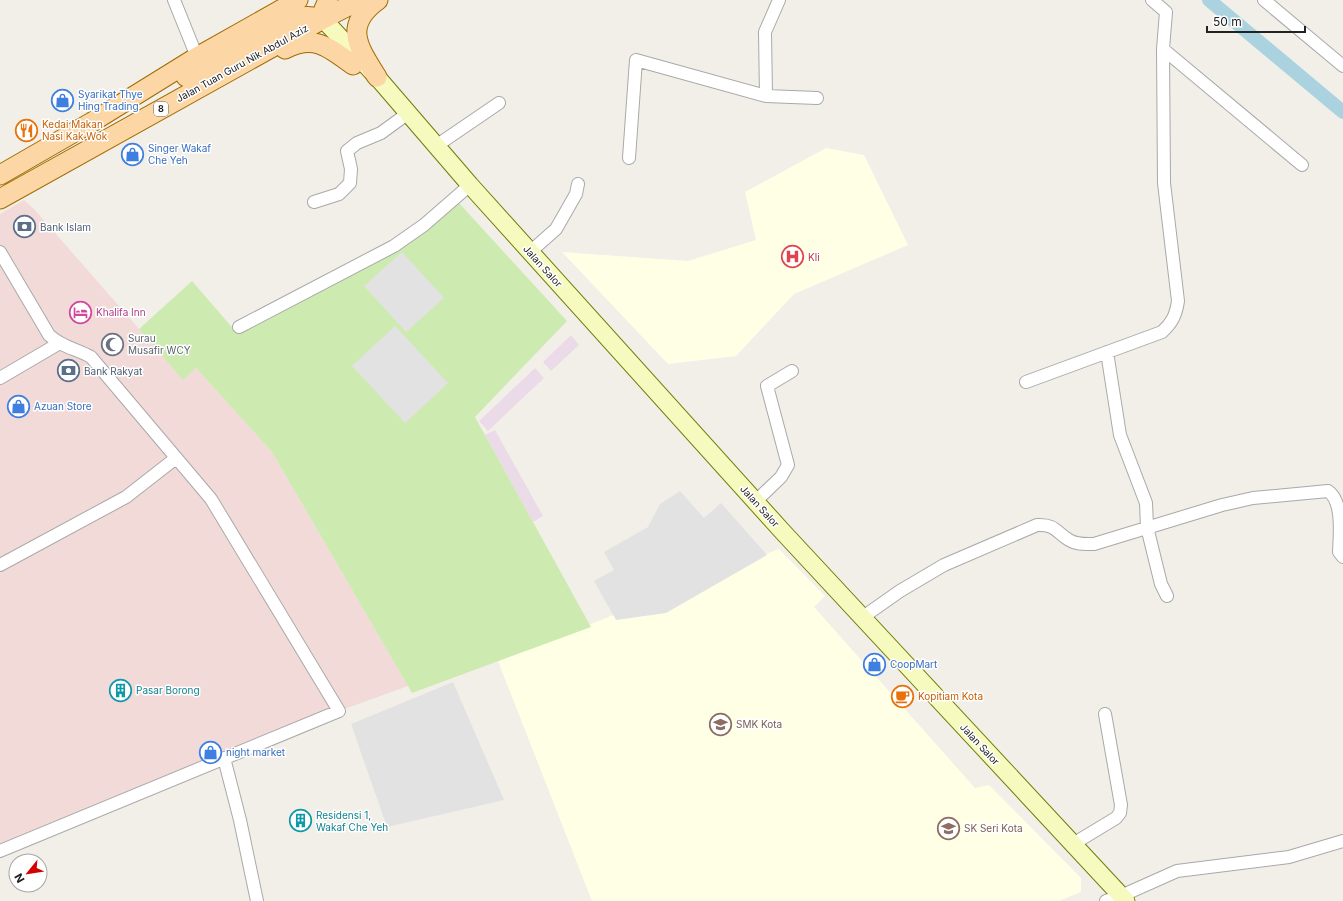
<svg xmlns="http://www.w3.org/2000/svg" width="1343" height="901" font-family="Inter,sans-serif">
	<rect width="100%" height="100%" fill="#f2efe9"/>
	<!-- commercial -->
	<path fill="#f2dad9" d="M24,200L34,209L183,379L196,368L272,452L408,686L339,711L0,851V214Z"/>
	<!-- industrial -->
	<path fill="#ebdbe8" d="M571,335L579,345L551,371L543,362Z
		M535,368L544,378L488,431L479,421Z
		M495,430L543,516L533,522L485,435Z"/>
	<!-- education -->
	<path fill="#ffffe5" d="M826,148L864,155L908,245L794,294L736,356L668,364L562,252L688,261L756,240L745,192Z
		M779,549L825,596L814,607L975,788L989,785L1081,878V892L1059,901H592L498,661Z"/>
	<!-- grass -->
	<path fill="#cdebb0" d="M459,203L567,321L475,417L591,627L412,693L272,452L196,368L183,380L139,329L192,281L237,333L395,251L427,230Z"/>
	<!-- parking -->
	<path fill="#e2e2e2" d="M402,252L444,298L406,332L364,286Z
		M395,326L448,383L405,423L352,366Z
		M680,491L704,518L721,503L767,555L666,613L616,620L594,581L614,570L604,552L648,527L660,504Z
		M453,682L504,800L387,827L351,724Z"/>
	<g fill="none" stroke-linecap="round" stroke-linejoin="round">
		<!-- canal -->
		<path stroke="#aad3df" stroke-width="14" d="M1209,0L1343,112"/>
		<defs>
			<path id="street" d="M174,0L197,57
				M1264,0L1343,66
				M1163,49L1302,165
				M766,96L765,32L779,0
				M436,146L499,103
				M629,158L636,60L766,96L817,98
				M314,202L339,194L350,183L351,169L347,151L357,143L381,133L407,114
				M0,252L49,335C61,347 77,349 91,357L211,499L339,711L0,851
				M530,252L556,229L576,194L578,184
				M239,327L394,246L424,225L470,185
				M1107,352L1120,435L1146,503L1147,527L1161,584L1167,596
				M0,378L58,344
				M1026,382L1162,332C1172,323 1176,315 1178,301L1164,183L1163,49L1166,12L1152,0
				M756,501L781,477L788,465L767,386L792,371
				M0,565L126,497L176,458
				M863,617L900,591L944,565L1037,525C1055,524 1056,532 1069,540C1077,545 1085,544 1094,544L1222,505L1253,498L1328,491C1343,501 1340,533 1339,552L1343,557
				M224,758L240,820L257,901
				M1073,844L1116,818L1120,813L1121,805L1105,714
				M1106,901L1121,896L1177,871L1289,857L1343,841"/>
			<path id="secondary" d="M323,19L377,77L470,185L782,531L1126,901"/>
			<path id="primary" d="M323,19L324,9L328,0
				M285,49C315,34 328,47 353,65
				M186,77L290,20C302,16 310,15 323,19
				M377,77C359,48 342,26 378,0
				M0,175L92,122L197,57L298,0
				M0,199L323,19L360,0"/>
		</defs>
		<!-- street casing -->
		<use href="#street" stroke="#a9a9a9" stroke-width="14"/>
		<!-- secondary casing -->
		<use href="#secondary" stroke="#707d05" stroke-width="19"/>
		<!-- primary casing -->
		<use href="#primary" stroke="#a06b00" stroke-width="21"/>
		<!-- street -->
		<use href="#street" stroke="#fff" stroke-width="12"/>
		<!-- secondary -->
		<use href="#secondary" stroke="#f7fabf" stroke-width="17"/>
		<!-- primary -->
		<use href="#primary" stroke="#fcd6a4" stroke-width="19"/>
	</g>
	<!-- icons -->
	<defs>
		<symbol id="shop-ring" viewBox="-11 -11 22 22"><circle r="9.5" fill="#fff" stroke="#3f7fe0" stroke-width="1.5"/><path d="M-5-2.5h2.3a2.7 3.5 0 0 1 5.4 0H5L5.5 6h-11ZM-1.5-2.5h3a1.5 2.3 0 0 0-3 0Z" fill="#3f7fe0"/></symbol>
		<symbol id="restaurant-ring" viewBox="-11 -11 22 22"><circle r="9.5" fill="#fff" stroke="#e8710a" stroke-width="1.5"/><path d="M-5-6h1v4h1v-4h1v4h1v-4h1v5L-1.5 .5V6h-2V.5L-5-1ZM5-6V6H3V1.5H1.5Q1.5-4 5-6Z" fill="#e8710a"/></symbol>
		<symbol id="bank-ring" viewBox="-11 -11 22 22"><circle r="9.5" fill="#fff" stroke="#5c6f8a" stroke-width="1.5"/><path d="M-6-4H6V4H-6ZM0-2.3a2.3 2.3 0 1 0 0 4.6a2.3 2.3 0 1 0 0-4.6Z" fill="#5c6f8a"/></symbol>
		<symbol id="hospital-ring" viewBox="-11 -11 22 22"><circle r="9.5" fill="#fff" stroke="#e0444e" stroke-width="1.5"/><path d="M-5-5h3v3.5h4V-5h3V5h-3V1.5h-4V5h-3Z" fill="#e0444e"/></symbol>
		<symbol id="hotel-ring" viewBox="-11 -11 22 22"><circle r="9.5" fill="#fff" stroke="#d1479c" stroke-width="1.5"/><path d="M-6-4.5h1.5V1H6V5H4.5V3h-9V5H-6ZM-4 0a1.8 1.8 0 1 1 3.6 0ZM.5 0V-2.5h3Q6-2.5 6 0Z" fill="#d1479c"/></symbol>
		<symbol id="mosque-ring" viewBox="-11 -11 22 22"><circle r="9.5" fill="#fff" stroke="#6b7280" stroke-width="1.5"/><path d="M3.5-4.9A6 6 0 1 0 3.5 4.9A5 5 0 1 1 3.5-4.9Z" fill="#6b7280"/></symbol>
		<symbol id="building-ring" viewBox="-11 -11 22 22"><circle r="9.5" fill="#fff" stroke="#0f9aa8" stroke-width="1.5"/><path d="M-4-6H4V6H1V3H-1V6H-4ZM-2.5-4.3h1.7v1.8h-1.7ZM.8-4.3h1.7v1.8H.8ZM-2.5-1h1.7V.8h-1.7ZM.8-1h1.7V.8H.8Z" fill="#0f9aa8"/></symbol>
		<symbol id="cafe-ring" viewBox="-11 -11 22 22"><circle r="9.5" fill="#fff" stroke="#e8710a" stroke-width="1.5"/><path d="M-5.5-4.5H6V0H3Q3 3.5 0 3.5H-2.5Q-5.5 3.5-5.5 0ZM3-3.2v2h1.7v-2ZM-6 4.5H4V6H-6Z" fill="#e8710a"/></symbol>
		<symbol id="school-ring" viewBox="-11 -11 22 22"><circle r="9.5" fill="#fff" stroke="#8d6e63" stroke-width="1.5"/><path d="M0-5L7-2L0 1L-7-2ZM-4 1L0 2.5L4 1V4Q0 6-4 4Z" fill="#8d6e63"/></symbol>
	</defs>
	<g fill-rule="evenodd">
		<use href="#shop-ring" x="50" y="88" width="25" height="25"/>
		<use href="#restaurant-ring" x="14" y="118" width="25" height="25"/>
		<use href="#shop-ring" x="120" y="142" width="25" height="25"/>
		<use href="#bank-ring" x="12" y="214" width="25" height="25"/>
		<use href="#hospital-ring" x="780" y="244" width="25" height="25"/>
		<use href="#hotel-ring" x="68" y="300" width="25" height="25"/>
		<use href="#mosque-ring" x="100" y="332" width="25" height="25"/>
		<use href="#bank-ring" x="56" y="358" width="25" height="25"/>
		<use href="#shop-ring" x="6" y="394" width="25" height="25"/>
		<use href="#shop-ring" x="862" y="652" width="25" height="25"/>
		<use href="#building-ring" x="108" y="678" width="25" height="25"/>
		<use href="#cafe-ring" x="890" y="684" width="25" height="25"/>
		<use href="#school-ring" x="708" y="712" width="25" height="25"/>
		<use href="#shop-ring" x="198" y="740" width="25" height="25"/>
		<use href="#building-ring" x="288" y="808" width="25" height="25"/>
		<use href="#school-ring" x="936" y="816" width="25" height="25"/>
	</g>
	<g text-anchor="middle" stroke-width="3" stroke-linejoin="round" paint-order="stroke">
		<!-- shield labels -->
		<rect fill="#fff" stroke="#646464" stroke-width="1" x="154" y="102" width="14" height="14" rx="3"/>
		<g font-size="9" font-weight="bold" fill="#222">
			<text x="161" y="112">8</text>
		</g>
		<!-- street labels -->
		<g font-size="10" fill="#222" stroke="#fff">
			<text transform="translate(242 63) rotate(-29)" y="4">Jalan Tuan Guru Nik Abdul Aziz</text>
			<text transform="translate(543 266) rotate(48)" y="4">Jalan Salor</text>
			<text transform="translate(760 506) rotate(48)" y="4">Jalan Salor</text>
			<text transform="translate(980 744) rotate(47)" y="4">Jalan Salor</text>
		</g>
		<!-- shop labels -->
		<g font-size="10" fill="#366cbe" stroke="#fff" text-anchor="start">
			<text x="78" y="98">Syarikat Thye<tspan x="78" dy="12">Hing Trading</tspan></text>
			<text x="148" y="152">Singer Wakaf<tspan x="148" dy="12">Che Yeh</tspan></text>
			<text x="34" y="410">Azuan Store</text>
			<text x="890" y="668">CoopMart</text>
			<text x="226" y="756">night market</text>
		</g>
		<!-- food labels -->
		<g font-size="10" fill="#c56008" stroke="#fff" text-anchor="start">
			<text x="42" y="128">Kedai Makan<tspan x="42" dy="12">Nasi Kak Wok</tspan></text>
			<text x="918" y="700">Kopitiam Kota</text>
		</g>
		<!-- service labels -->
		<g font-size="10" fill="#4e5e75" stroke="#fff" text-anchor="start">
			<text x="40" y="231">Bank Islam</text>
			<text x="84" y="375">Bank Rakyat</text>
		</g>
		<!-- health labels -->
		<g font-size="10" fill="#be3a42" stroke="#fff" text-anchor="start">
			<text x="808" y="261">Kli</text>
		</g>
		<!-- hotel labels -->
		<g font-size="10" fill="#b23c85" stroke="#fff" text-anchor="start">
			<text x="96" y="316">Khalifa Inn</text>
		</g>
		<!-- worship labels -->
		<g font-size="10" fill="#5b616d" stroke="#fff" text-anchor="start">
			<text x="128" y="342">Surau<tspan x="128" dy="12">Musafir WCY</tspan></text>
		</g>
		<!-- culture labels -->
		<g font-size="10" fill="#0d838f" stroke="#fff" text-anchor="start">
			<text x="136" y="694">Pasar Borong</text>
			<text x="316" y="819">Residensi 1,<tspan x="316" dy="12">Wakaf Che Yeh</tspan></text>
		</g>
		<!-- education labels -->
		<g font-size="10" fill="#785e54" stroke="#fff" text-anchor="start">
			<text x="736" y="728">SMK Kota</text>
			<text x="964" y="832">SK Seri Kota</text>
		</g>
	</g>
	<!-- north arrow -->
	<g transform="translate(28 873) rotate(240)"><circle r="19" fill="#ffffff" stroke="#a7a7a7"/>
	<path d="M0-3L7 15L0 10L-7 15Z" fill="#d40000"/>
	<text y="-6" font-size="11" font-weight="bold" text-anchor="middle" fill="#222222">N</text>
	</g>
	<!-- scale -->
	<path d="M1207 26v6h98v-6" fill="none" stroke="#222222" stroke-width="2"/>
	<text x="1213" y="26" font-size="12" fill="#222222" stroke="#ffffff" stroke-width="3" paint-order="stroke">50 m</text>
</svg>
